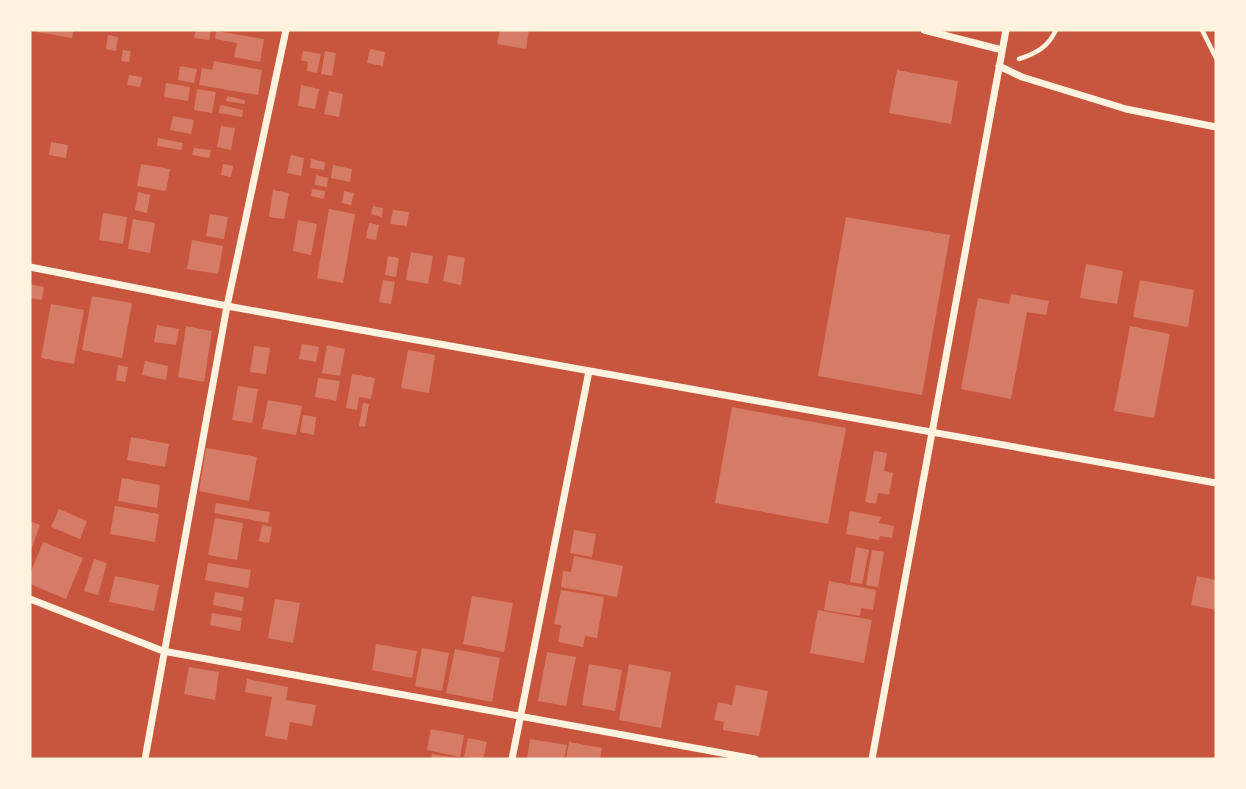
<svg xmlns="http://www.w3.org/2000/svg" width="1246" height="789" font-family="Jost,sans-serif">
	<rect width="100%" height="100%" fill="#c8553d"/>
	<!-- building -->
	<path fill="#d67c66" d="M37,30H74L72,38L37,32Z
		M196,30H211L209,40L194,38Z
		M500,30H529L526,49L497,44Z
		M216,31L264,39L260,62L234,57L237,43L215,39Z
		M108,35L118,37L116,51L106,49Z
		M370,49L385,52L383,66L367,63Z
		M123,50L131,51L129,62L121,61Z
		M303,51L321,54L317,73L307,71L308,62L301,60Z
		M325,51L336,53L332,76L321,74Z
		M214,61L262,70L258,95L199,85L202,68L212,70Z
		M180,66L197,69L194,83L178,80Z
		M897,70L958,81L951,124L889,113Z
		M129,75L142,77L140,87L127,85Z
		M166,83L190,87L188,101L164,97Z
		M301,85L319,89L315,109L298,106Z
		M197,89L216,92L212,113L194,110Z
		M329,91L343,94L339,117L324,114Z
		M227,96L245,100V104L226,101Z
		M220,105L243,110L242,117L219,113Z
		M173,116L194,120L191,134L170,130Z
		M221,126L235,128L231,150L217,147Z
		M158,138L183,143L181,150L157,146Z
		M51,142L68,145L66,158L49,155Z
		M194,148L211,150L209,158L192,155Z
		M291,155L304,158L301,176L287,173Z
		M311,159L325,162L324,170L310,168Z
		M141,164L170,169L166,191L137,186Z
		M223,164L233,166L231,177L221,175Z
		M333,165L352,169L350,182L331,178Z
		M316,175L328,178L327,187L315,185Z
		M312,189L325,191L324,199L311,196Z
		M273,190L289,193L284,219L269,217Z
		M344,191L354,193L351,205L342,203Z
		M138,192L150,195L147,213L135,210Z
		M373,206L383,208L382,217L371,214Z
		M329,209L355,214L343,283L317,278Z
		M393,210L409,212L407,226L390,224Z
		M103,213L127,217L123,244L99,240Z
		M210,214L228,217L224,239L206,236Z
		M846,217L950,235L922,395L818,376Z
		M133,219L155,223L150,253L128,249Z
		M298,220L317,224L311,255L293,251Z
		M369,223L379,225L376,240L366,238Z
		M192,240L223,246L218,274L187,269Z
		M411,252L433,256L428,284L406,280Z
		M448,255L465,258L461,285L443,281Z
		M388,256L399,258L396,277L385,275Z
		M1086,264L1123,271L1117,304L1080,298Z
		M383,280L395,282L391,304L379,302Z
		M1140,280L1194,290L1188,327L1133,317Z
		M30,284L44,287L42,300L30,298Z
		M1011,294L1049,301L1046,315L1027,312L1011,399L961,389L978,298L1009,304Z
		M92,296L132,303L122,358L82,350Z
		M51,304L84,310L74,364L41,358Z
		M157,325L179,329L176,345L154,342Z
		M186,326L212,331L204,382L178,377Z
		M1130,326L1170,334L1154,418L1114,411Z
		M302,344L319,347L316,362L299,359Z
		M327,345L345,349L340,376L322,373Z
		M254,346L270,348L266,374L250,372Z
		M408,350L435,355L429,393L401,388Z
		M145,361L168,366L166,380L142,375Z
		M118,365L128,367L125,382L116,380Z
		M352,374L375,378L371,399L359,397L357,410L346,408Z
		M318,378L340,381L336,401L315,397Z
		M238,386L258,389L252,423L232,420Z
		M268,400L302,406L296,435L262,429Z
		M363,403L369,404L365,427L359,426Z
		M732,407L846,428L828,524L715,503Z
		M303,415L316,417L314,435L300,432Z
		M131,437L169,444L165,467L127,460Z
		M206,448L257,457L249,501L199,491Z
		M874,451L887,453L884,471L893,473L889,495L878,493L876,504L865,502Z
		M122,478L160,485L157,508L118,501Z
		M216,503L270,512L268,523L214,513Z
		M115,506L159,514L155,542L110,534Z
		M59,509L87,521L80,539L51,527Z
		M850,511L881,517L879,523L894,526L892,538L880,536L879,540L846,534Z
		M215,518L243,523L237,560L208,555Z
		M30,521L40,525L30,553Z
		M262,525L272,527L269,543L259,541Z
		M574,530L596,534L592,557L570,553Z
		M43,542L83,558L66,599L30,584V574Z
		M856,547L869,550L862,584L850,582Z
		M872,550L884,552L878,587L866,585Z
		M574,556L623,566L617,597L561,587L563,571L571,572Z
		M94,559L107,563L98,595L84,591Z
		M208,563L251,570L248,588L205,580Z
		M115,576L159,585L154,611L109,602Z
		M1197,576L1216,580V610L1191,605Z
		M829,581L876,590L873,610L861,608L860,616L824,610Z
		M561,590L604,597L597,638L585,636L583,647L558,642L561,625L554,624Z
		M215,592L244,597L242,611L213,605Z
		M472,596L513,603L504,652L463,644Z
		M275,599L300,603L293,643L268,638Z
		M818,610L872,620L864,663L810,653Z
		M212,613L242,618L240,631L210,625Z
		M376,644L417,651L412,678L372,670Z
		M422,648L449,653L442,691L415,686Z
		M455,649L500,658L492,702L446,693Z
		M547,652L576,657L566,706L538,701Z
		M589,664L622,670L615,711L582,705Z
		M629,664L671,672L661,728L619,720Z
		M189,667L219,672L215,700L184,694Z
		M247,679L288,687L286,700L316,705L312,726L290,722L287,740L265,736L272,697L245,692Z
		M736,685L768,691L759,736L723,730L724,722L714,720L718,702L732,705Z
		M431,729L464,735L460,757L427,750Z
		M468,738L487,742L483,759L464,757Z
		M530,739L567,745L564,759H527Z
		M569,742L602,748L600,759H566Z
		M432,754L456,758V759H431Z"/>
	<g fill="none" stroke-linecap="round" stroke-linejoin="round">
		<!-- path -->
		<path stroke="#fff3e0" stroke-width="4.5" d="M1202,30L1216,58
			M1019,59C1037,53 1048,47 1056,30"/>
		<!-- minor -->
		<path stroke="#fff3e0" stroke-width="7" d="M924,30L1002,50
			M999,66L1022,77L1126,109L1216,127
			M30,267L227,306L1216,483
			M30,599L163,651L755,759
			M145,759L227,306L286,30
			M512,759L589,371
			M872,759L1006,30"/>
	</g>
	<!-- border -->
	<rect width="1246" height="789" fill="none" stroke="#fff3e0" stroke-width="63"/>
</svg>
